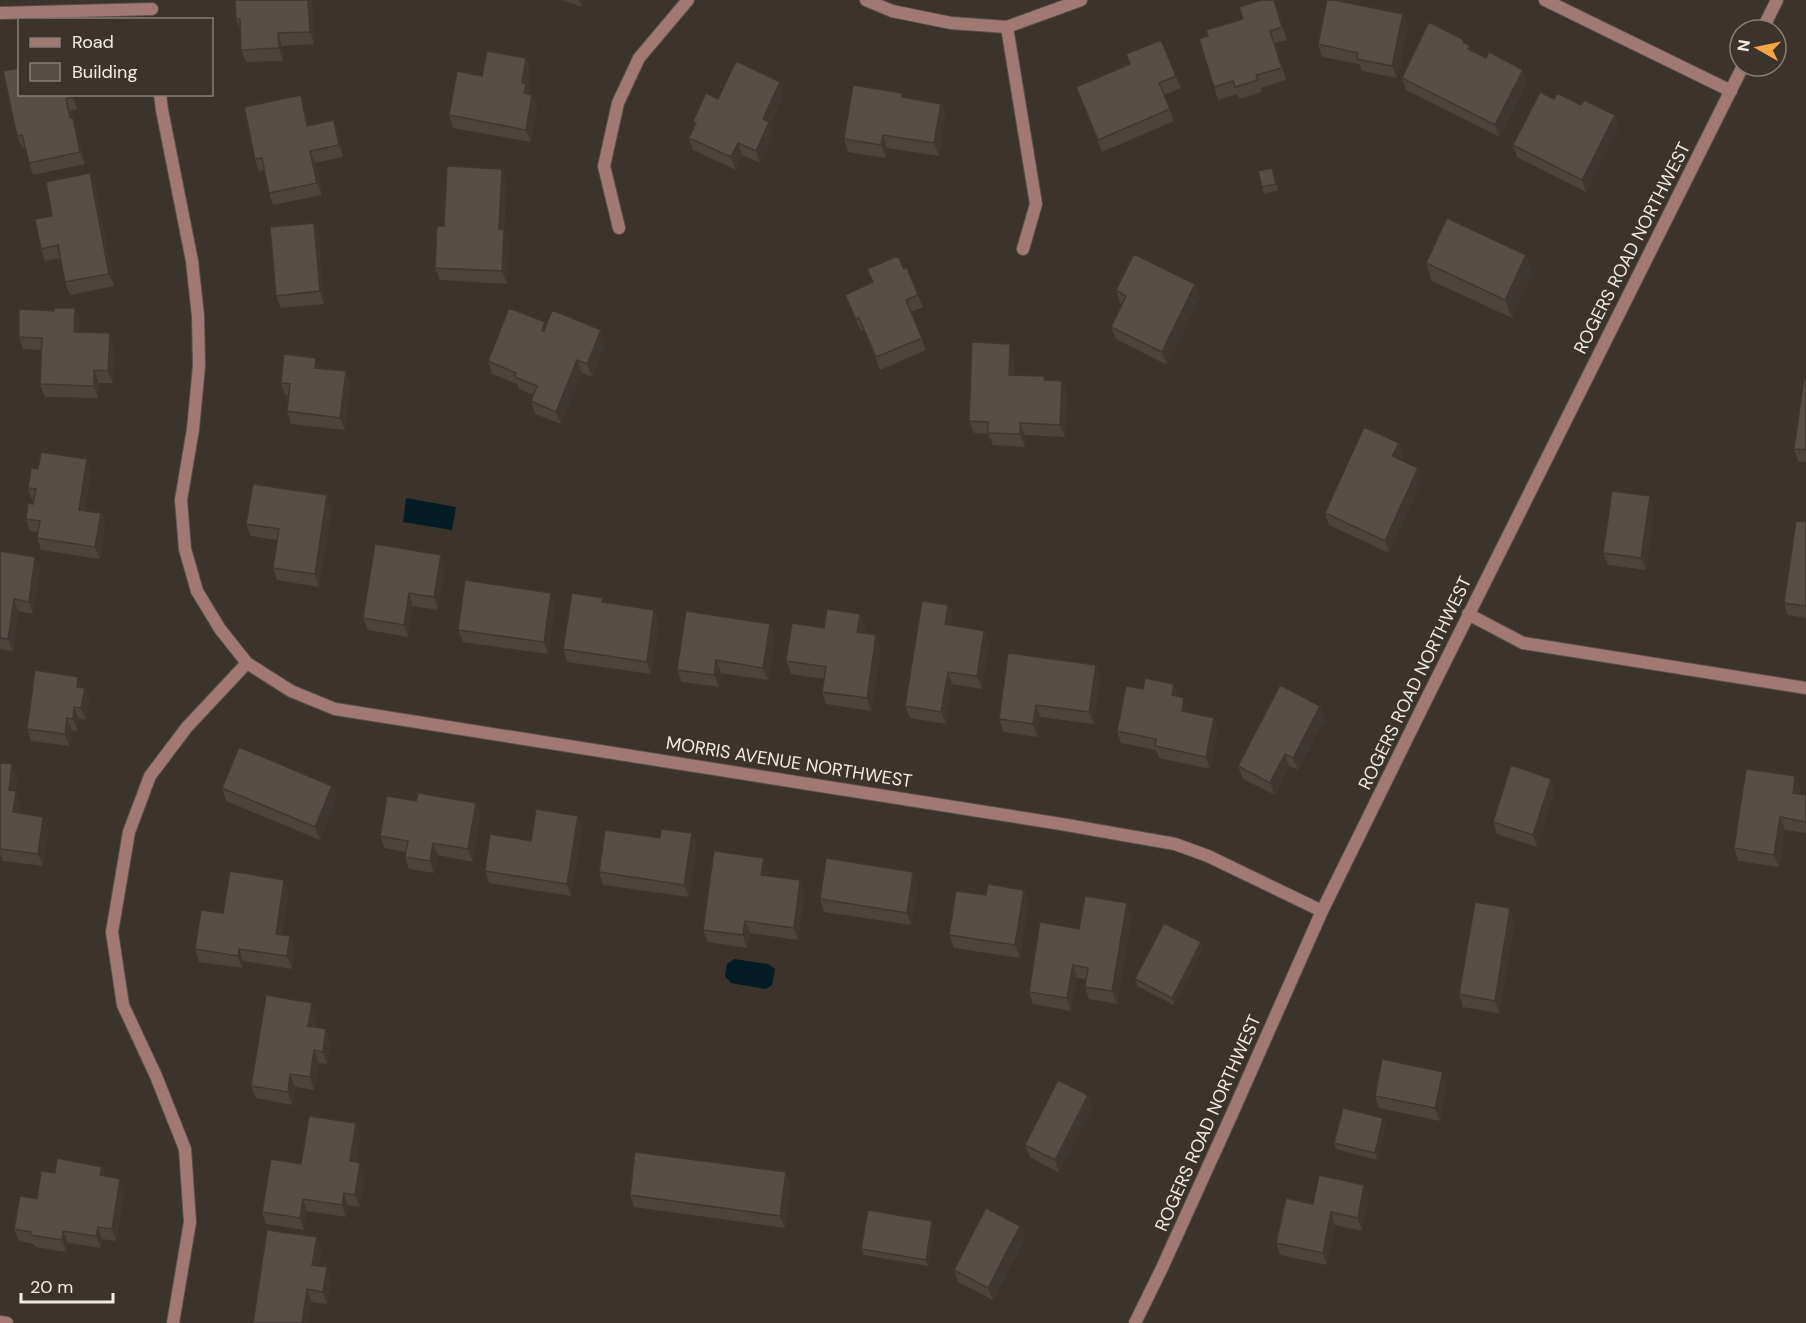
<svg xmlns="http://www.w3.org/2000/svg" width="1806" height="1323" font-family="'DM Sans',sans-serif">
	<rect width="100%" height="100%" fill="#3c332c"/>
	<!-- water -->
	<path fill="#041d25" d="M406,498L456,507L452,530L403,522Z
		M734,959L768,964L775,969L772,985L766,989L731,983L725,976L727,964Z"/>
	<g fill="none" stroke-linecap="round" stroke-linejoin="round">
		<defs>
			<path id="minor" d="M866,0L892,11L951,23L1007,27L1081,0
				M1545,0L1731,91
				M0,13L152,9
				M1007,27L1036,204L1023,249
				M160,94L162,110L192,261L198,316L199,366L193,429L181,500L185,549L197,591L220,629L247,663L291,691L335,709L1061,824L1175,844L1208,856L1322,911
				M619,228L604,166L618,103L639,58L688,0
				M0,1322L7,1323
				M173,1323L190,1222L185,1149L156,1076L123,1005L112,932L129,832L150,776L187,727L247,663"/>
			<path id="tertiary" d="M1762,30L1777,0
				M1468,614L1523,643L1806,688
				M1135,1323L1162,1268L1232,1114L1322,911L1426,700L1743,66"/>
		</defs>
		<!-- minor casing -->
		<use href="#minor" stroke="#59514a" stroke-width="14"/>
		<!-- tertiary casing -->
		<use href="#tertiary" stroke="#59514a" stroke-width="14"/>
		<!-- minor -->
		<use href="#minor" stroke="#a27875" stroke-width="12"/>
		<!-- tertiary -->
		<use href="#tertiary" stroke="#a27875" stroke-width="12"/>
	</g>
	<!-- wall -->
	<path fill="#4c433d" d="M312,0L314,44L282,46L283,61L246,62L241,50V31L236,19Z
		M562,0H584L582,7Z
		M1278,8L1287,40L1275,43L1286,80L1261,88L1262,92L1239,99L1237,94L1218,100L1214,87L1208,36Z
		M1403,14L1408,27L1397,78L1362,71L1359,64L1322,57L1318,44Z
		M1465,44L1470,46L1471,51L1527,82L1500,137L1406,90L1402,78Z
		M1126,54L1176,76L1181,88L1164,95L1174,121L1102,152L1076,87L1130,64Z
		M530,70L528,87L537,107L531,142L453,128L449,115L482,76Z
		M902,93L904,98L941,104L945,116L939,156L887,148L886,158L848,152L844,139Z
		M20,94H74L77,109L70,111L72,118L77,130L85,164L33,175L29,163L25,147L22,148L17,136Z
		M784,94L770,125L773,135L760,163L742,155L736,170L693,150L689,138L695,125L693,121L718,99Z
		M1554,99L1619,127L1586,192L1517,157L1513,145Z
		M305,108L309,126L334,120L338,133L343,157L315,163L322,195L273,205L269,193L264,170L259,171L255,159Z
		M1272,168L1278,190L1264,194L1262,187Z
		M502,169L506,181L504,230L509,242L507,284L440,280L435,268L444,226Z
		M95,185L114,286L70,295L65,282L61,258L45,261L41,249L52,216Z
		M314,223L318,236L324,304L281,308L276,296Z
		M1426,263L1533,273L1512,318L1432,281Z
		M867,269H904L918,295L923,307L911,312L926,350L880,370L864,330L861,331L845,295L873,283Z
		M1195,284L1200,297L1167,365L1116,339L1111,327L1122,304L1120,303L1116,290Z
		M54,311L80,321L79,332L110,333L114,346L113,383H99L98,398L45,397L40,384L41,350L23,349L19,337Z
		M546,326L606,342L592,377L582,373L561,424L535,414L531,401L533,395L519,389L517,384L492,374L488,361Z
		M1014,357V375L1044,376L1046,380L1062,381L1067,393L1065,437L1025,435V447L993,445L988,434L974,433L969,421Z
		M320,368L346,371L350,384L345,430L291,424L287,411L289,396L285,395L281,383Z
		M1806,379V462L1798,461L1794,449Z
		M1399,443L1403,455L1401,460L1422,480L1389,553L1329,525L1325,513Z
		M87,459L91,472L85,510L101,513L105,525L100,559L41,550L37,538L38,532L30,531L26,519L33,504L34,500H32L28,488L38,469Z
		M332,508L319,587L277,580L273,568L277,540L251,536L246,524Z
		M1654,509L1646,570L1608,565L1603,553Z
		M1806,522V618L1788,615L1784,603Z
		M0,551L35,557L40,569L33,614L18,611L13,651L0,649Z
		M445,567L438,610L413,606L408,637L368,630L363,618Z
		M551,593L555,605L548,654L463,642L458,630Z
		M605,603L654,610L659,623L651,674L567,662L563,649Z
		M948,605L952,617L951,625L984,631L989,643L982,689L952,684L946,724L910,718L905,706Z
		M770,624L775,637L768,680L721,673L719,687L682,682L677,670Z
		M865,626L864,633L881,648L871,711L826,704L822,692L824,679L791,674L786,661L824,628Z
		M1096,665L1100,677L1094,724L1040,717L1037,737L1004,732L999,719Z
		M78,677L82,688H85L89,700L86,720L79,719L77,731L72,730L69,746L31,741L27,729Z
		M1179,696L1189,710L1188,712L1218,730L1210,769L1159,758L1156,750L1121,743L1117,731Z
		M1320,706L1325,718L1298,770L1289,766L1275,795L1243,779L1238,766Z
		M0,763L17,777L15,791L20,803L19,813L43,817L48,829L43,866L3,861L0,853Z
		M1795,776L1800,789L1799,794L1806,795V833L1785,830L1779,867L1738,861L1734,848Z
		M332,786L337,798L320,840L226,801L222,788Z
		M1555,791L1537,847L1497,834L1493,822Z
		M416,801L480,815L473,862L438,855L434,873L409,869L405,857V852L385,848L380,836Z
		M582,828L571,896L489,883L485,871L531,841Z
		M697,846L689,897L603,885L599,872Z
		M768,870L767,876L805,893L798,940L750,933L747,948L708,942L703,930Z
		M918,885L911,925L824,912L820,899Z
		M1024,890L1028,902L1020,958L954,948L949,935L986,895Z
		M288,892L282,935L295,949L292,969L243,961L242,968L199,962L195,949L223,913Z
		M1132,916L1117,1004L1089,999L1085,987L1086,979L1077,978L1071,1011L1033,1004L1029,992L1079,929Z
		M1515,921L1499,1013L1463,1007L1459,994Z
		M1201,942L1203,949L1174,1005L1137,986L1135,979Z
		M312,1003L316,1015L315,1027L331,1041L327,1064L319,1063L314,1090L295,1087L292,1105L256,1098L251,1086Z
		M1447,1084L1440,1121L1379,1108L1375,1096Z
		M1088,1095L1093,1107L1059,1173L1030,1157L1025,1145Z
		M1386,1124L1377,1160L1336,1149L1334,1143Z
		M360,1136L356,1162L365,1175L360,1207L348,1205L346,1217L307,1211L304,1230L266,1224L262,1212L301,1164Z
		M102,1167L105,1176L120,1179L124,1191L116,1241L102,1239L101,1248L68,1243L66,1252L35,1247L33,1244L19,1241L14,1229L55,1173Z
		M786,1172L791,1185L785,1228L634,1207L630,1195Z
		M1364,1185L1369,1198L1362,1231L1335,1225L1327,1265L1280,1255L1276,1243L1313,1204Z
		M932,1221L934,1227L928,1266L864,1255L861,1249Z
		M1020,1226L1025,1239L993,1300L958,1282L954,1270Z
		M317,1237L321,1250L319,1266L327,1267L331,1280L327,1304L311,1302L308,1323H253Z"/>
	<!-- shaded-wall -->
	<path fill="#3e3732" d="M308,0H312L314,44L310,32Z
		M579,0H584L582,7Z
		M1274,0L1278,8L1287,40L1282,27Z
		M1403,14L1408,27L1397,78L1392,66Z
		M278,33L282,46L283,61L279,48Z
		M526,58L530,70L528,87L531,96L529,106L522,83Z
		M1523,70L1527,82L1500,137L1495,125Z
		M780,82L784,94L770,125L773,135L760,163L756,151L763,119Z
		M72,94H74L77,109L72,97Z
		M301,95L305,108L312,138L307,126Z
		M532,95L537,107L531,142L526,130Z
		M66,99L70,111L75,131L70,118Z
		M941,104L945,116L939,156L934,143Z
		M1615,115L1619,127L1586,192L1582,180Z
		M73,118L77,130L85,164L80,152Z
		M334,120L338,133L343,157L339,145Z
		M883,135L887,148L886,158L881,145Z
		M738,143L742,155L736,170L731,157Z
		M310,151L315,163L322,195L317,183Z
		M502,169L506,181L503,242L499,229Z
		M90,173L95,185L114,286L109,274Z
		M314,223L318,236L324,304L320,291Z
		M504,230L509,242L507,284L502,271Z
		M1526,255L1533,273L1512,318L1505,300Z
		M1195,284L1200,297L1167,365L1162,352Z
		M75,308L80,321L79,344L74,332Z
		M601,330L606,342L592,377L587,364Z
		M110,333L114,346L113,383L108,371Z
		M1010,344L1014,357L1013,387L1009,375Z
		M316,358L321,371L315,368Z
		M577,360L582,373L561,424L556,412Z
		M94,370L99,383L98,398L94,386Z
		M346,371L350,384L345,430L340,418Z
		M1062,381L1067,393L1065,437L1060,425Z
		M1020,423L1025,435V447L1020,434Z
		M1399,443L1403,455L1397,469L1392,456Z
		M87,459L91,472L83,522L79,510Z
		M1418,468L1422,480L1389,553L1385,541Z
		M327,495L332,508L319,587L315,574Z
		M1650,496L1654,509L1646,570L1641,558Z
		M101,513L105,525L100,559L95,547Z
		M441,555L445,567L438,610L434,597Z
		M35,557L40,569L33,614L29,602Z
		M409,593L413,606L408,637L404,625Z
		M551,593L555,605L548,654L544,642Z
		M14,599L18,611L13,651L8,639Z
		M948,605L952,617L949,636L945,624Z
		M654,610L659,623L651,674L647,662Z
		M860,614L865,626L862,645L857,632Z
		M770,624L775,637L768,680L763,668Z
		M984,631L989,643L982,689L977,676Z
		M876,635L881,648L871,711L867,698Z
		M716,660L721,673L719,687L714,675Z
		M1096,665L1100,677L1094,724L1089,712Z
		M948,672L952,684L946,724L941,712Z
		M78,677L83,689L77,687Z
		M1174,684L1179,696L1172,695Z
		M85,688L89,700L86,720L81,708Z
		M1184,698L1189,710L1186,723L1182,711Z
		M1036,705L1040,717L1037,737L1033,724Z
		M1320,706L1325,718L1298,770L1293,758Z
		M74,707L79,719L77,731L73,719Z
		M67,718L72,730L69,746L65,734Z
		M1214,718L1218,730L1210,769L1206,757Z
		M1285,754L1289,766L1275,795L1270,783Z
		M12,764L17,777L13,803L9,790Z
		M1795,776L1800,789L1797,805L1793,793Z
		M1551,779L1555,791L1537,847L1533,835Z
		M332,786L337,798L320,840L315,827Z
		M16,791L20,803L17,825L13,812Z
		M476,803L480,815L473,862L468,849Z
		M578,816L582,828L571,896L567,884Z
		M43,817L48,829L43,866L38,854Z
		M1780,817L1785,830L1779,867L1774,855Z
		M692,833L697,846L689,897L684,885Z
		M433,843L438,855L434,873L430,861Z
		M764,858L768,870L766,887L761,875Z
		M913,872L918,885L911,925L907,913Z
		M284,880L288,892L280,946L276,934Z
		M800,880L805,893L798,940L794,928Z
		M1024,890L1028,902L1020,958L1015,945Z
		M1127,903L1132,916L1117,1004L1112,991Z
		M1510,908L1515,921L1499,1013L1495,1001Z
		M745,921L750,933L747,948L743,935Z
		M290,936L295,949L292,969L287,956Z
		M1201,942L1203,949L1174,1005L1172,998Z
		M239,949L243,961L242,968L238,956Z
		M1073,965L1077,978L1071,1011L1067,998Z
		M312,1003L316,1015L313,1038L308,1026Z
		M326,1029L331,1041L327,1064L323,1052Z
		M314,1050L319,1063L314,1090L310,1077Z
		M1443,1072L1447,1084L1440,1121L1435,1108Z
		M290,1074L295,1087L292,1105L288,1092Z
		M1088,1095L1093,1107L1059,1173L1055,1160Z
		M1383,1118L1386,1124L1377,1160L1375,1153Z
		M356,1123L360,1136L354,1173L350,1161Z
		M360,1163L365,1175L360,1207L355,1195Z
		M102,1167L106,1179L100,1175Z
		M786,1172L791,1185L785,1228L780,1216Z
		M120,1179L124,1191L116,1241L112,1229Z
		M1364,1185L1369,1198L1362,1231L1358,1218Z
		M344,1193L348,1205L346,1217L342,1205Z
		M303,1199L307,1211L304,1230L300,1218Z
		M1331,1212L1335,1225L1327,1265L1323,1253Z
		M932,1221L934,1227L928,1266L926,1260Z
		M1020,1226L1025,1239L993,1300L988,1288Z
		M98,1227L102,1239L101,1248L96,1236Z
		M63,1231L68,1243L66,1252L62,1240Z
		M317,1237L321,1250L317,1278L312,1265Z
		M327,1267L331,1280L327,1304L323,1292Z
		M307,1289L311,1302L308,1323H302Z"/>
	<!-- building -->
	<path fill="#584e47" stroke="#3e3732" stroke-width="1.5" d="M235,0H308L310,32L278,33L279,48L241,50L240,19H236Z
		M1261,0H1274L1282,27L1270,31L1282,68L1256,75L1258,80L1235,87L1233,81L1214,87L1199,39L1208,36L1206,30L1243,19L1239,7Z
		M1327,0H1334L1403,14L1392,66L1357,59L1358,53L1318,44Z
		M1429,22L1464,40L1463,42L1470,46L1468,49L1486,58L1489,52L1523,70L1495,125L1402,78Z
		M1161,40L1176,76L1159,83L1170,109L1098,140L1076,87L1130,64L1126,54Z
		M487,51L526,58L522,83L526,84L524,93L532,95L526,130L449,115L457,71L482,76Z
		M736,61L780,82L763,119L769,122L756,151L738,143L731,157L689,138L696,123L693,121L706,93L718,99Z
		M20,68V94H72V97L66,99L70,118H73L80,152L29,163L22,135L17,136L3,71Z
		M853,85L902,93V97L941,104L934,143L883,135L881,145L844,139Z
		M1540,92L1554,99L1557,93L1581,105L1584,100L1615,115L1582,180L1513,145Z
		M301,95L307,126L334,120L339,145L310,151L317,183L269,193L262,158L255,159L244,107Z
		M447,166L502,169L499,229L504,230L502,271L435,268L437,226H444Z
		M1272,168L1276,184L1262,187L1258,171Z
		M90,173L109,274L65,282L58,245L41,249L35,219L52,216L46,182Z
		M1447,218L1526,255L1505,300L1426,263Z
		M314,223L320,291L276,296L270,227Z
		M1134,254L1195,284L1162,352L1111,327L1126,296L1116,290Z
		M898,256L904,269L907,268L918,295L906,300L922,338L876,357L859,318L856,319L845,295L873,282L867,269Z
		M54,308H75L74,332L110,333L108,371L94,370V386L40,384L42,338L19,337V309L54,311Z
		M509,308L545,322L542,330L544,331L552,310L601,330L587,364L577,360L556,412L531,401L537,386L515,377L516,373L488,361Z
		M972,342L1010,344L1009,375L1044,376V380L1062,381L1060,425L1020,423V434L988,433V422L969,421Z
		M284,354L316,358L315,368L346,371L340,418L287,411L290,384L281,383Z
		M1804,378L1806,379V450L1794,449Z
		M1364,427L1399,443L1392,456L1418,468L1385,541L1325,513Z
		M41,452L87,459L79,510L101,513L95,547L37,538L40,521L26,519L28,503L33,504L36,489L28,488L31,468L38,469Z
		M253,484L327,495L315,574L273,568L279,529L246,524Z
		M1612,491L1650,496L1641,558L1603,553Z
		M1796,521L1806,522V606L1784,603Z
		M375,544L441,555L434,597L409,593L404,625L363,618Z
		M0,551L35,557L29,602L14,599L8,639L0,638Z
		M465,580L551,593L544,642L458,630Z
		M572,593L603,598L602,602L654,610L647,662L563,649Z
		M922,601L948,605L945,624L984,631L977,676L948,672L941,712L905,706Z
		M827,609L860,614L857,632L876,635L867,698L822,692L826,667L786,661L792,623L824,628Z
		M686,611L770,624L763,668L716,660L714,675L677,670Z
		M1008,653L1096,665L1089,712L1036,705L1033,724L999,719Z
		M35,670L78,677L77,687L85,688L81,708L74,707L73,719L67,718L65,734L27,729Z
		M1145,678L1174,684L1172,695L1184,698L1182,711L1214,718L1206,757L1155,746L1156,739L1117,731L1126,686L1143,689Z
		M1280,685L1320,706L1293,758L1285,754L1270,783L1238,766Z
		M239,747L332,786L315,827L222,788Z
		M0,763L12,764L9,790L16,791L13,812L43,817L38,854L0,849Z
		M1511,765L1551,779L1533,835L1493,822Z
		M1746,769L1795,776L1793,793L1806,795V822L1780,817L1774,855L1734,848Z
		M418,793L476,803L468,849L433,843L430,861L405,857L408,841L380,836L387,796L416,801Z
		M536,809L578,816L567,884L485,871L490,834L531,841Z
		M661,829L692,833L684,885L599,872L605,830L660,838Z
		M714,851L764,858L761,875L800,880L794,928L745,921L743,935L703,930Z
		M826,858L913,872L907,913L820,899Z
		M230,871L284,880L276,934L290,936L287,956L239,949L238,956L195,949L201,910L223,913Z
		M988,884L1024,890L1015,945L949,935L956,891L986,895Z
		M1085,896L1127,903L1112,991L1085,987L1088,968L1073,965L1067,998L1029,992L1040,922L1079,929Z
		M1475,902L1510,908L1495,1001L1459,994Z
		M1164,923L1201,942L1172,998L1135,979Z
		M266,995L312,1003L308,1026L326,1029L323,1052L314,1050L310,1077L290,1074L288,1092L251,1086Z
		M1382,1059L1443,1072L1435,1108L1375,1096Z
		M1058,1080L1088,1095L1055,1160L1025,1145Z
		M1343,1108L1383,1118L1375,1153L1334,1143Z
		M309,1116L356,1123L350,1161L360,1163L355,1195L344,1193L342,1205L303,1199L300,1218L262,1212L271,1159L301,1164Z
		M635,1152L786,1172L780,1216L630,1195Z
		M57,1158L102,1167L100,1175L120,1179L112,1229L98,1227L96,1236L63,1231L62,1240L30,1235L31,1232L14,1229L20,1196L37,1199L41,1171L55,1173Z
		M1319,1175L1364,1185L1358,1218L1331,1212L1323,1253L1276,1243L1286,1198L1313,1204Z
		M986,1208L1020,1226L988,1288L954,1270Z
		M868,1210L932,1221L926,1260L861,1249Z
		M267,1230L317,1237L312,1265L327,1267L323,1292L307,1289L302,1323H253Z"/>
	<g text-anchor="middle" stroke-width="4.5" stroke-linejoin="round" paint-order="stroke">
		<!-- street labels -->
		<g font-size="18" fill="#f2ece7" stroke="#3c332c">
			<text transform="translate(1632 248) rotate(-63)" y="6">ROGERS ROAD NORTHWEST</text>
			<text transform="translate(1415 683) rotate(-64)" y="6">ROGERS ROAD NORTHWEST</text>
			<text transform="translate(789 762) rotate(9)" y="6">MORRIS AVENUE NORTHWEST</text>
			<text transform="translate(1208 1123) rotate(-66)" y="6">ROGERS ROAD NORTHWEST</text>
		</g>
	</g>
	<!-- legend -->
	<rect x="18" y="18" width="195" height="78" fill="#3c332c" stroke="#857d77" stroke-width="1.5"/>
	<rect x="30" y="38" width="30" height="9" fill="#a27875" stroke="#857d77" stroke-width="1.5"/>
	<text x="72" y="48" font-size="18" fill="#f2ece7">Road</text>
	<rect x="30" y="63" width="30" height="18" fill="#584e47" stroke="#857d77" stroke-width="1.5"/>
	<text x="72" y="78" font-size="18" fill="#f2ece7">Building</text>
	<!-- north arrow -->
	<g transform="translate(1758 48) rotate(279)"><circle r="28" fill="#3c332c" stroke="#857d77" stroke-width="1.5"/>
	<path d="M0-4.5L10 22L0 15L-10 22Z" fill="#f2a540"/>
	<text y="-9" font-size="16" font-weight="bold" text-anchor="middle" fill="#f2ece7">N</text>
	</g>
	<!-- scale -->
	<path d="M21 1293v9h92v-9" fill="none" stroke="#f2ece7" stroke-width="3"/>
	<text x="30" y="1293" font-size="18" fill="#f2ece7" stroke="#3c332c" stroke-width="4.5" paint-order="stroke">20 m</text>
</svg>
